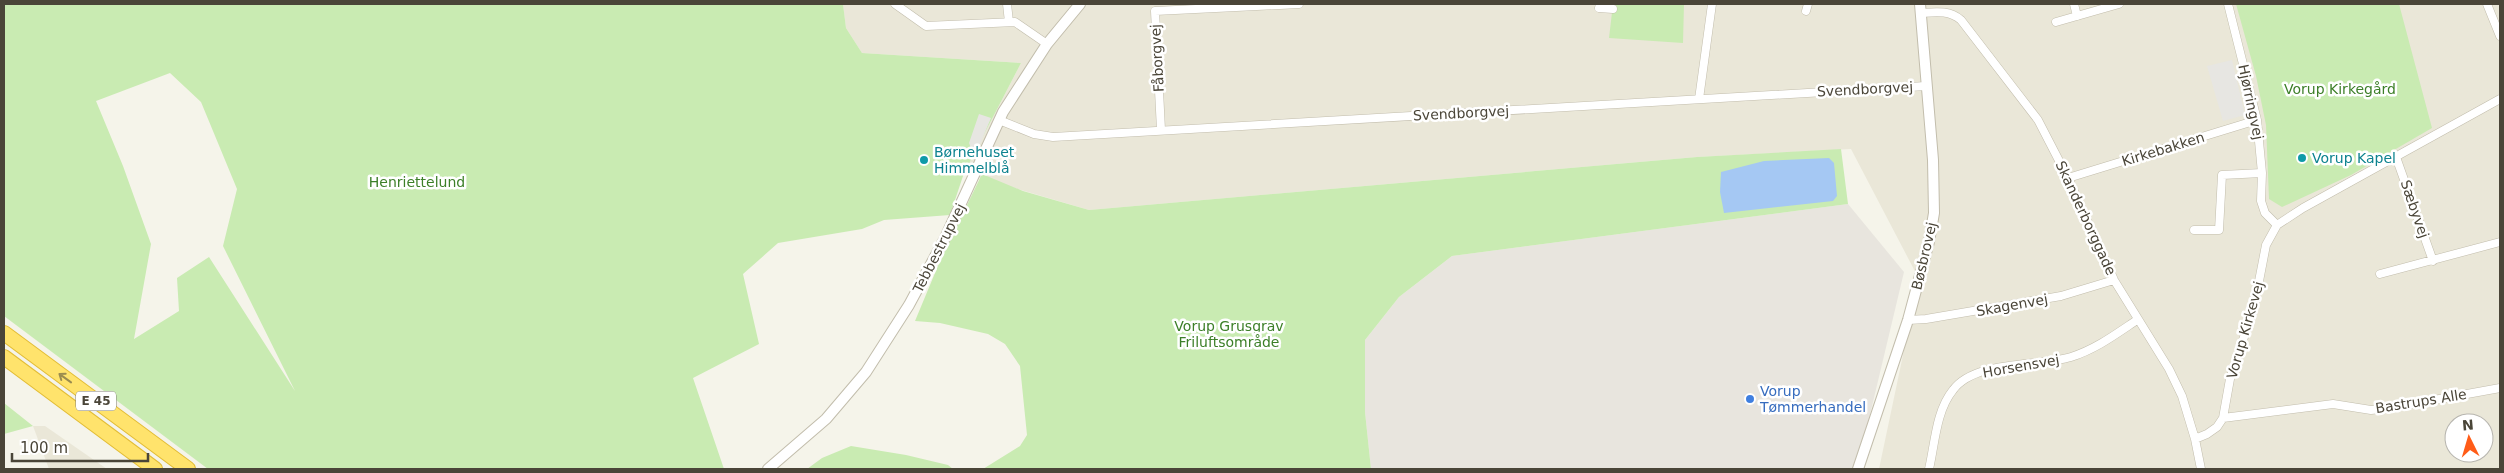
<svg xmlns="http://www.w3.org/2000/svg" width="2504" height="473" font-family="'DejaVu Sans',sans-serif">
	<rect width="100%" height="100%" fill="#f5f4ea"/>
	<!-- residential -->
	<path fill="#eae7d8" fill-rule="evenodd" d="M843,4H2500V469H1879L1919,279L1851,149L1697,157L1089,210L964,173L1021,63L862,53L846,28ZM2454,423H2484V453H2454Z
		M33,426H45L107,469H49Z"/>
	<!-- industrial -->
	<path fill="#e8e5de" d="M1848,204L1904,272L1857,469H1371L1365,412V340L1399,297L1452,256Z"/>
	<!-- green -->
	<path fill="#c9ebb2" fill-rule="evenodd" d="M4,4H843L846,28L862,53L1021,63L964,173L950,215L884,220L862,229L778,243L743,274L759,344L693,378L724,469H208L4,316ZM170,73L201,102L237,189L223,246L295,391L209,257L177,278L179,311L134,339L151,244L123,166L96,101Z
		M1613,4H1684L1683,43L1609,38Z
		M2236,4H2399L2432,128L2351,175L2282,207L2269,199L2266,125L2256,76Z
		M1841,149L1848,204L1452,256L1399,297L1365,340V412L1371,469H983L1020,446L1027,435L1020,366L1005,344L988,334L940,323L915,321L940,261L982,174L1023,191L1089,210L1697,157Z
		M4,403L33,426L4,434Z
		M851,446L906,455L948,465L953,469H807L822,458Z"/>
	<!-- parking -->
	<path fill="#e7e6e2" d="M2232,60L2245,115L2223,121L2207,66Z
		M979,114L991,118L977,151L971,148L969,143Z"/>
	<!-- water -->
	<path fill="#a5c8f3" d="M1829,158L1834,163L1837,196L1833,201L1724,213L1720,192L1721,172L1764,161Z"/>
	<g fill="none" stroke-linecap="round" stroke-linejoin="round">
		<defs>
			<path id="minor" d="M895,4L926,26L1015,22L1047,44
				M1007,4L1009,22
				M1600,4L1599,8L1613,9
				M2074,4L2077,16
				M2228,4L2257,120L2262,173L2261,201L2265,213L2277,225
				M2487,4L2500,36
				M1806,11L1808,4
				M1921,13C1936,12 1949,10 1961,20L2038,120L2068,178L2114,280L2169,369L2182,396L2195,439L2201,469
				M2056,22L2119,4
				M1699,99L1712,4
				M999,120L1034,134L1053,137L1926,86
				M1161,130L1155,11L1299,4
				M2396,157L2433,261
				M2068,178L2257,120
				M2194,230H2219L2222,175L2262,173
				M2380,274L2500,242
				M1908,320L1926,319L2061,296L2114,280
				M2223,418L2333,404L2371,410L2390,408L2500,388
				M2195,439L2207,434L2217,427L2223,418L2230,379L2254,307L2266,245L2277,225L2303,208L2500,99
				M1929,469C1935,443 1936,411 1953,390C1975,360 2038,367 2071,357C2096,349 2116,334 2137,320"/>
			<path id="tertiary" d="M768,469L826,419L866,372L909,305L945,238L1003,112L1047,44L1080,4
				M1858,469L1908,320L1929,242L1934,213L1933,160L1920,4"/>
			<path id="motorway" d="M4,333L188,469
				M4,357L155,469"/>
		</defs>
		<!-- minor casing -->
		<use href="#minor" stroke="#c2bdac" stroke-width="9"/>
		<!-- tertiary casing -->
		<use href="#tertiary" stroke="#c2bdac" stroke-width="12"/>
		<!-- motorway casing -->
		<use href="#motorway" stroke="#e3bd36" stroke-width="16"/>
		<!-- minor -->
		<use href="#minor" stroke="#fff" stroke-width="8"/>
		<!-- tertiary -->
		<use href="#tertiary" stroke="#fff" stroke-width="10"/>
		<!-- motorway -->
		<use href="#motorway" stroke="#ffe36c" stroke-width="14"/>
	</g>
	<!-- one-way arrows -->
	<defs><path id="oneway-shaft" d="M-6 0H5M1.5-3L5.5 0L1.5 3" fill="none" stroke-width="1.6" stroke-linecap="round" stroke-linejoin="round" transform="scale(1.25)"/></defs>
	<use stroke="#9b8c4f" href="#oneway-shaft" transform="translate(65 378) rotate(-144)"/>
	<!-- markers -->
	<g fill="#0f9aa8" stroke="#fff" stroke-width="2">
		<circle cx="2302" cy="158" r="5"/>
		<circle cx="924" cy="160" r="5"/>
	</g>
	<circle fill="#3f7fe0" stroke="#fff" stroke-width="2" cx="1750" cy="399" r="5"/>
	<g text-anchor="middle" stroke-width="5" stroke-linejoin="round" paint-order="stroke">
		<!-- shield labels -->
		<rect fill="#fff" stroke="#807d74" stroke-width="1" x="76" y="391.5" width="40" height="19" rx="4"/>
		<g font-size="12" font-weight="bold" fill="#4a4538">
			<text x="96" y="405">E 45</text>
		</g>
		<!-- street labels -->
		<g font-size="14" fill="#4a4538" stroke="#fff">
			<text transform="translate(1157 58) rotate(-93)" y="5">Fåborgvej</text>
			<text transform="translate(1865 89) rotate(-3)" y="5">Svendborgvej</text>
			<text transform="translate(2251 102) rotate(78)" y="5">Hjørringvej</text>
			<text transform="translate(1461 113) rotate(-3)" y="5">Svendborgvej</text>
			<text transform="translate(2163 149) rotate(-17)" y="5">Kirkebakken</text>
			<text transform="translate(2415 209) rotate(71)" y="5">Sæbyvej</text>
			<text transform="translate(2086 218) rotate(65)" y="5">Skanderborggade</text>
			<text transform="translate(939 248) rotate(-63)" y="5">Tebbestrupvej</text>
			<text transform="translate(1924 256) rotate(-77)" y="5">Bøsbrovej</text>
			<text transform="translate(2012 305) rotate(-10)" y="5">Skagenvej</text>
			<text transform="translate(2245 330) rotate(-74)" y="5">Vorup Kirkevej</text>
			<text transform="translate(2021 366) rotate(-10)" y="5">Horsensvej</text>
			<text transform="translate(2421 401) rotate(-9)" y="5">Bastrups Alle</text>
		</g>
		<!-- park labels -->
		<g font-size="14" fill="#3c7f28" stroke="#fff">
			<text x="2340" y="94">Vorup Kirkegård</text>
			<text x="417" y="187">Henriettelund</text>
			<text x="1229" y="331">Vorup Grusgrav<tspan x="1229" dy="16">Friluftsområde</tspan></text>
		</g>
		<!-- culture labels -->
		<g font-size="14" fill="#0d838f" stroke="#fff" text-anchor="start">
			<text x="934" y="157">Børnehuset<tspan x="934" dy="16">Himmelblå</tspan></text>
			<text x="2312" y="163">Vorup Kapel</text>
		</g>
		<!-- shop labels -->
		<g font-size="14" fill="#366cbe" stroke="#fff" text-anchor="start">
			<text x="1760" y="396">Vorup<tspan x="1760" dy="16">Tømmerhandel</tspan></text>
		</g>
	</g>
	<!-- border -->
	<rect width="2504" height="473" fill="none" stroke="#4a4538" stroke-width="10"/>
	<!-- north arrow -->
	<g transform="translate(2469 438) rotate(355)"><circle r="24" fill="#ffffff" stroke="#b7b5af"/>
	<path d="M0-4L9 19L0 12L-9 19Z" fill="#ff5c18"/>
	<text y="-8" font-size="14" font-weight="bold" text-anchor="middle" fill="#4a4538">N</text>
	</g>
	<!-- scale -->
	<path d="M12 453v8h136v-8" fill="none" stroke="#4a4538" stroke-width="2.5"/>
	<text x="20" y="453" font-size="15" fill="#4a4538" stroke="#ffffff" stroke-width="4" paint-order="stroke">100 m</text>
</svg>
